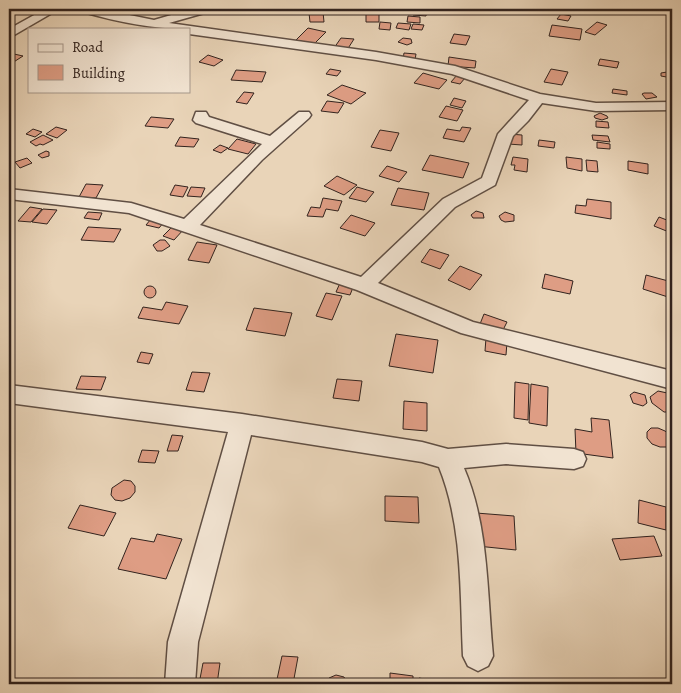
<svg xmlns="http://www.w3.org/2000/svg" width="681" height="693" font-family="Alegreya,serif">
	<rect width="100%" height="100%" fill="#e9d4b8"/>
	<filter id="stains"><feTurbulence type="fractalNoise" baseFrequency=".004" numOctaves="4"/><feColorMatrix values="0 0 0 0 .2 0 0 0 0 .09 0 0 0 0 .02 0 0 0 .5 -.17"/></filter>
	<radialGradient id="worn" r=".72"><stop offset=".6" stop-color="#630" stop-opacity="0"/><stop offset="1" stop-color="#630" stop-opacity=".3"/></radialGradient>
	<!-- building -->
	<path fill="#de9d84" stroke="#32231e" d="M414,9L427,10L426,16L413,15Z
		M323,12L324,22H310L309,13Z
		M366,13L379,14V22H366Z
		M561,14L571,16L568,21L557,19Z
		M408,16L420,17V23L407,22Z
		M380,22L391,23L390,30L379,29Z
		M597,22L607,25L595,35L585,32Z
		M398,23L411,24L409,30L396,28Z
		M413,24L424,25L422,30L411,29Z
		M552,25L582,29L580,40L549,36Z
		M308,28L326,32L314,44L296,40Z
		M454,34L470,36L466,45L450,43Z
		M341,38L354,39L347,50L334,48Z
		M403,38L411,39L412,43L407,45L398,42Z
		M404,53L416,54L415,60L403,59Z
		M14,54L23,56L9,65V57Z
		M208,55L223,60L214,66L199,62Z
		M449,57L476,61L475,68L448,66Z
		M600,59L619,62L617,68L598,65Z
		M330,69L341,71L337,76L326,74Z
		M551,69L568,72L562,85L544,82Z
		M236,70L266,72L262,82L231,80Z
		M667,72L672,73V78L661,76V73Z
		M423,73L447,80L439,89L414,83Z
		M457,75L465,78L460,84L451,82Z
		M342,85L366,93L351,104L327,95Z
		M613,89L627,91V95L612,93Z
		M244,92L254,93L247,104L236,102Z
		M644,93H652L657,97L646,99L642,94Z
		M454,98L466,101L462,108L450,105Z
		M327,101L344,103L338,113L321,111Z
		M446,106L463,110L457,121L439,117Z
		M600,113L607,116L608,118L602,120L595,118L594,116Z
		M151,117L174,119L168,128L145,126Z
		M596,121L608,122L609,128L596,127Z
		M56,127L67,130L57,138L46,134Z
		M462,127L471,128L464,142L443,138L447,129L460,131Z
		M33,129L42,132L35,137L26,134Z
		M380,130L399,133L391,151L371,147Z
		M509,134L522,135V145L508,144Z
		M43,135L53,140L43,145L40,144L36,146L30,142Z
		M592,135L608,136L610,142L593,140Z
		M180,137L199,139L194,147L175,146Z
		M237,139L256,144L248,154L228,149Z
		M539,140L555,142L554,148L538,146Z
		M597,142L610,144V149L597,148Z
		M220,145L228,148L221,153L213,150Z
		M46,151L49,152V156L42,158L38,155Z
		M430,155L469,163L463,178L422,170Z
		M513,157L528,159L527,172L514,170L515,165H511Z
		M566,157L582,159V171L567,168Z
		M27,158L32,163L20,168L15,162Z
		M586,160L597,161L598,172L587,171Z
		M628,161L648,164V174L628,170Z
		M387,166L407,172L399,182L379,176Z
		M337,176L357,185L344,195L324,186Z
		M86,184L103,185L96,198L79,197Z
		M175,185L188,187L183,197L170,195Z
		M191,187L205,188L201,197L187,196Z
		M357,187L374,192L366,202L349,198Z
		M398,188L429,193L424,210L391,205Z
		M323,198L342,201L338,211L326,209L323,217L307,216L311,207L320,208Z
		M587,199L611,202V219L575,213L576,205L586,206Z
		M30,207L42,209L31,222L18,221Z
		M43,209L57,210L47,224L32,222Z
		M476,211L483,213L484,218H473L471,215Z
		M88,212L102,213L99,220L84,218Z
		M505,212L514,215V221L505,222L501,220L499,216Z
		M351,215L375,223L365,236L340,228Z
		M659,217L672,222L669,232L654,226Z
		M151,219L164,222L159,228L146,225Z
		M173,226L184,229L174,240L163,236Z
		M88,227L121,229L114,242L81,240Z
		M160,240H165L170,246L162,251H157L153,245Z
		M197,242L217,245L209,263L188,260Z
		M430,249L449,255L440,269L421,262Z
		M460,266L482,275L470,290L448,280Z
		M545,274L573,281L570,294L542,288Z
		M646,275L672,282L668,297L643,289Z
		M340,283L354,285L350,295L336,292Z
		M144 292a6 6 0 1 1 12 0a6 6 0 1 1-12 0Z
		M326,293L342,296L332,320L316,316Z
		M166,302L188,306L179,324L138,318L143,307L162,310Z
		M254,308L292,313L285,336L246,330Z
		M484,314L507,322L502,332L480,324Z
		M396,334L438,340L433,373L389,366Z
		M486,338L507,342L506,355L485,351Z
		M141,352L153,354L149,364L137,362Z
		M192,372L210,373L204,392L186,390Z
		M81,376L106,377L101,390L76,389Z
		M337,379L362,381L359,401L333,398Z
		M515,382L529,384L528,420L514,418Z
		M531,384L548,387L547,426L529,423Z
		M658,391L672,394V412H664L652,403L650,397Z
		M634,392L645,395L647,403L643,406L633,403L630,395Z
		M404,401L427,403V431L403,429Z
		M591,418L609,420L613,458L576,453L575,429L592,432Z
		M651,428H658L665,431L671,436V443L667,447H660L652,444L647,438V432Z
		M172,435L183,436L178,451H167Z
		M142,450L159,451L155,463L138,462Z
		M124,480L131,481L135,486V492L130,498L122,501L115,500L111,495L112,488Z
		M385,496L418,497L419,523L385,521Z
		M639,500L666,507V530L638,523Z
		M80,505L116,513L104,536L68,528Z
		M668,507L672,508V544H669Z
		M476,513L514,516L516,550L477,546Z
		M157,534L182,539L166,579L118,569L131,538L154,542Z
		M654,536L662,556L620,560L612,539Z
		M282,656L298,657L293,684H276Z
		M203,663H220L217,684H199Z
		M390,673L413,676V684H390Z
		M336,675L344,677L348,684H325L329,678Z
		M419,678L447,683V684H418Z"/>
	<g fill="none" stroke-linecap="round" stroke-linejoin="round">
		<defs>
			<path id="street" d="M45,9H59L9,38V29Z
				M81,9H100L154,20L192,9H210L208,12L169,23L376,52L455,66L540,94L596,103L672,102V110L596,111L542,103L528,121L513,136L495,185L455,207L378,283L473,322L672,371V389L461,333L357,290L129,213L9,199V189L131,203L184,219L262,144L196,123L193,120L196,112H206L209,117L270,136L299,112H309L311,115L309,118L262,160L200,225L361,277L443,199L482,178L498,134L529,100L452,74L376,60L189,34V29C152,29 118,22 83,12Z
				M9,385L242,414L422,442L448,449L506,444L574,449L583,452L586,459L583,466L574,469L506,464L464,468C489,526 487,594 493,656L488,666L478,671L468,666L463,656C460,593 463,526 439,467L422,462L251,435L198,642L195,684H165L168,642L228,432L9,403Z"/>
		</defs>
		<!-- street casing -->
		<use href="#street" stroke="#604f44" stroke-width="3"/>
		<!-- street -->
		<use href="#street" fill="#f1e3d1" fill-rule="evenodd"/>
	</g>
	<!-- margin -->
	<rect width="681" height="693" fill="none" stroke="#e9d4b8" stroke-width="30"/>
	<rect x="10" y="10" width="661" height="673" fill="none" stroke="#32231e" stroke-width="2.5"/>
	<rect x="15" y="15" width="651" height="663" fill="none" stroke="#32231e"/>
	<!-- legend -->
	<rect x="28" y="28" width="162" height="65" fill="#f1e3d1" stroke="#a59689"/>
	<rect x="38" y="44" width="25" height="8" fill="#f1e3d1" stroke="#a59689"/>
	<text x="72" y="52" font-size="15" fill="#32231e">Road</text>
	<rect x="38" y="65" width="25" height="15" fill="#de9d84" stroke="#a59689"/>
	<text x="72" y="78" font-size="15" fill="#32231e">Building</text>
	<rect width="100%" height="100%" filter="url(#stains)"/>
	<rect width="100%" height="100%" fill="url(#worn)"/>
</svg>
